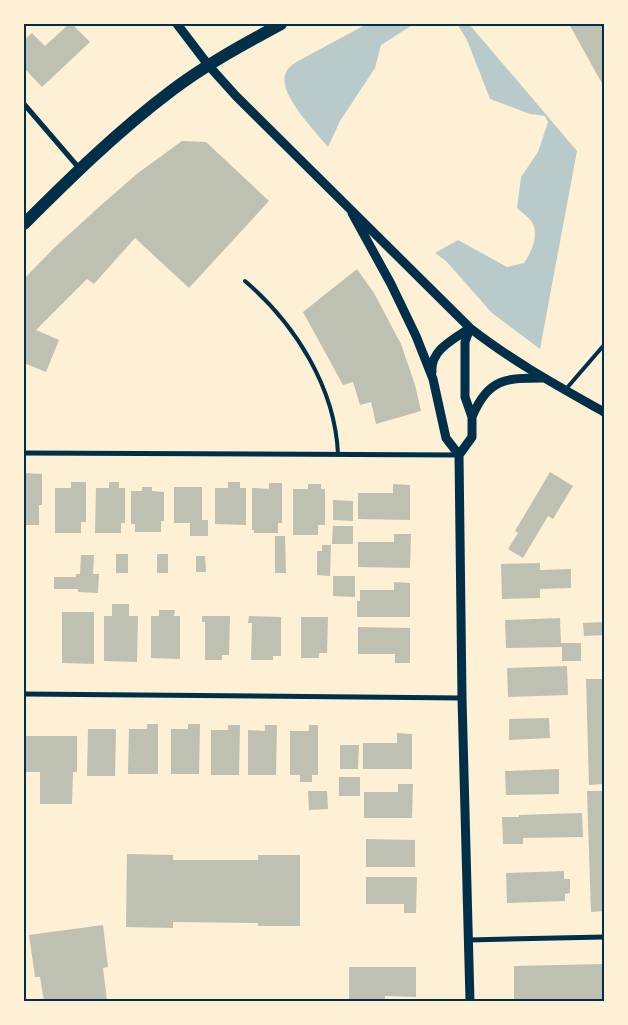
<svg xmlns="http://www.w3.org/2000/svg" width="628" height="1025" font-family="Ubuntu,sans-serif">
	<rect width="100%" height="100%" fill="#fdf0d5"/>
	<!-- green -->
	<path fill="#b9caca" d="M367,24H414L381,45L375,68L340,121L328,147C316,132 279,95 285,75C287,68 293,64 298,61Z
		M457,24H469L577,151L540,349L492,313L446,261L435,253L458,240L507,267L524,263C532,251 539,236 532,222C529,217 521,212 517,208L521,177L538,152L548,122L545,116L530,114L490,99L467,40Z"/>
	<!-- building -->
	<path fill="#bec0b2" d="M69,24H72L90,42L42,87L24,68V40L32,33L45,46Z
		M569,24H604V87Z
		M182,141L206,142L269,201L189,288L135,238L94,284L87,279L36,330L59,340L46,372L24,363V279L53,249L100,206L138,173Z
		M357,269L374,293L401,344L415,385L421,411L376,424L371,402L360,405L353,382L343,385L303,312Z
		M550,472L573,486L553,519L548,516L523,558L508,549L518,533L515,531Z
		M24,473L42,474V505H39V525H24Z
		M71,482H86V522H81V533H55V488H71Z
		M109,482H119V488H125V523H121V533H95L96,488H109Z
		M228,482H240V488H246V525L215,524V488H228Z
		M269,483H282V523H278V533H254V530H252V488L269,489Z
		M308,484H321V489H325V525H318V535H293V489H308Z
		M393,484L410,485V520L358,519V493H393Z
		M142,487H152V491L164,492V521H161V532H135V524H131V491H142Z
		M174,487H202V520H208V536H190V523H174Z
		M333,500L353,501V521L333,520Z
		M333,526H353V544H332Z
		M394,534H411L410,568L358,567V542H394Z
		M275,536H285L286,573H275Z
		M322,545H331L330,576L317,575V551H322Z
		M116,554H128V573H116Z
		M157,554H168V573H157Z
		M81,555H94L93,574H99L98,593L78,592V589H54V577H76V574H80Z
		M196,556H205L206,572H196Z
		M540,563V570L571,569V588L540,589V598L502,599L501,564Z
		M333,576H355V597L333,596Z
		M394,582L410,583V617H357V601H360V590H394Z
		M112,604H129V616H138L137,662L104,661V616H112Z
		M159,610H175L174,616H180V659L151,658V616H159Z
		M62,612H94V664L62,663Z
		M202,616H230L229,655H222V660H205V622H202Z
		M249,616L281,617V656H273V660H251L252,623H248Z
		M301,617H328L327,653H319V658H301Z
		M560,618L561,643H581V661H562V647L506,648L505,620Z
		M604,622V635L584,636L583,623Z
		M358,627L410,628V663H395V654H358Z
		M567,666L568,695L508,697L507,668Z
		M586,679H604V784L589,785Z
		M549,718L550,738L509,740V719Z
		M147,724H158V774H128L129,729H147Z
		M188,724H200L199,774H171V729H188Z
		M228,725H240L239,775H211V730H228Z
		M265,725H277L276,775H248V730L265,731Z
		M309,725H318V775H312V782H300V775H290V731H309Z
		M88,729H116L115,776H87Z
		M397,733L412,734V769H363V743H397Z
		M24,736H77V772H73L72,804H40V772H24Z
		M340,745H359L358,769H340Z
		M559,769V794L506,795L505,771Z
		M339,777H360V796H339Z
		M398,784H413L412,818H364V792H398Z
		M308,791H327L328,809L309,810Z
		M587,791H604V911L591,912Z
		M582,813L583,837L523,838V844H503L502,817H519V815Z
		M366,839L415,840V867H366Z
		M127,854L173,855V860H258V855H300V926H258V923L173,922V928L126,927Z
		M564,871V879H570V893L565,894V901L507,903L506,873Z
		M366,877H417L416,913H404V904H366Z
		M103,925L108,967L103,968L107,1001H44L40,977H35L29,935Z
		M604,964V1001H514V966Z
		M349,967H416V997L385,996V1001H349Z"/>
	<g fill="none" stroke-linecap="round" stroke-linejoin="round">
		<!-- service -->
		<path stroke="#003049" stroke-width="4" d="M245,281C295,324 335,387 338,454
			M566,389L604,345"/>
		<!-- minor -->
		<path stroke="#003049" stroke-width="5" d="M24,104L79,168
			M24,453L459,455
			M24,694L462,698
			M468,940L604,937"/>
		<!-- tertiary -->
		<path stroke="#003049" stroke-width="9" d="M177,24L209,66L236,96L470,328C512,361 558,386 604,412
			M352,213L391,284L416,336L433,379L446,438L459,455L462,698L470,1001
			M432,372C430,350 454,339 470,328
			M472,417C488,378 506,378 543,378
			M459,455L472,437V417L465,397V342L470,328"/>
		<!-- primary -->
		<path stroke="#003049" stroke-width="12" d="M24,224C71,177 118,131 171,91C205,65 244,44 281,24"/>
	</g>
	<!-- border -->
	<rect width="628" height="1025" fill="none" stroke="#fdf0d5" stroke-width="50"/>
	<rect x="25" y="25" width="578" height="975" fill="none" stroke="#003049" stroke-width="2"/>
</svg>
